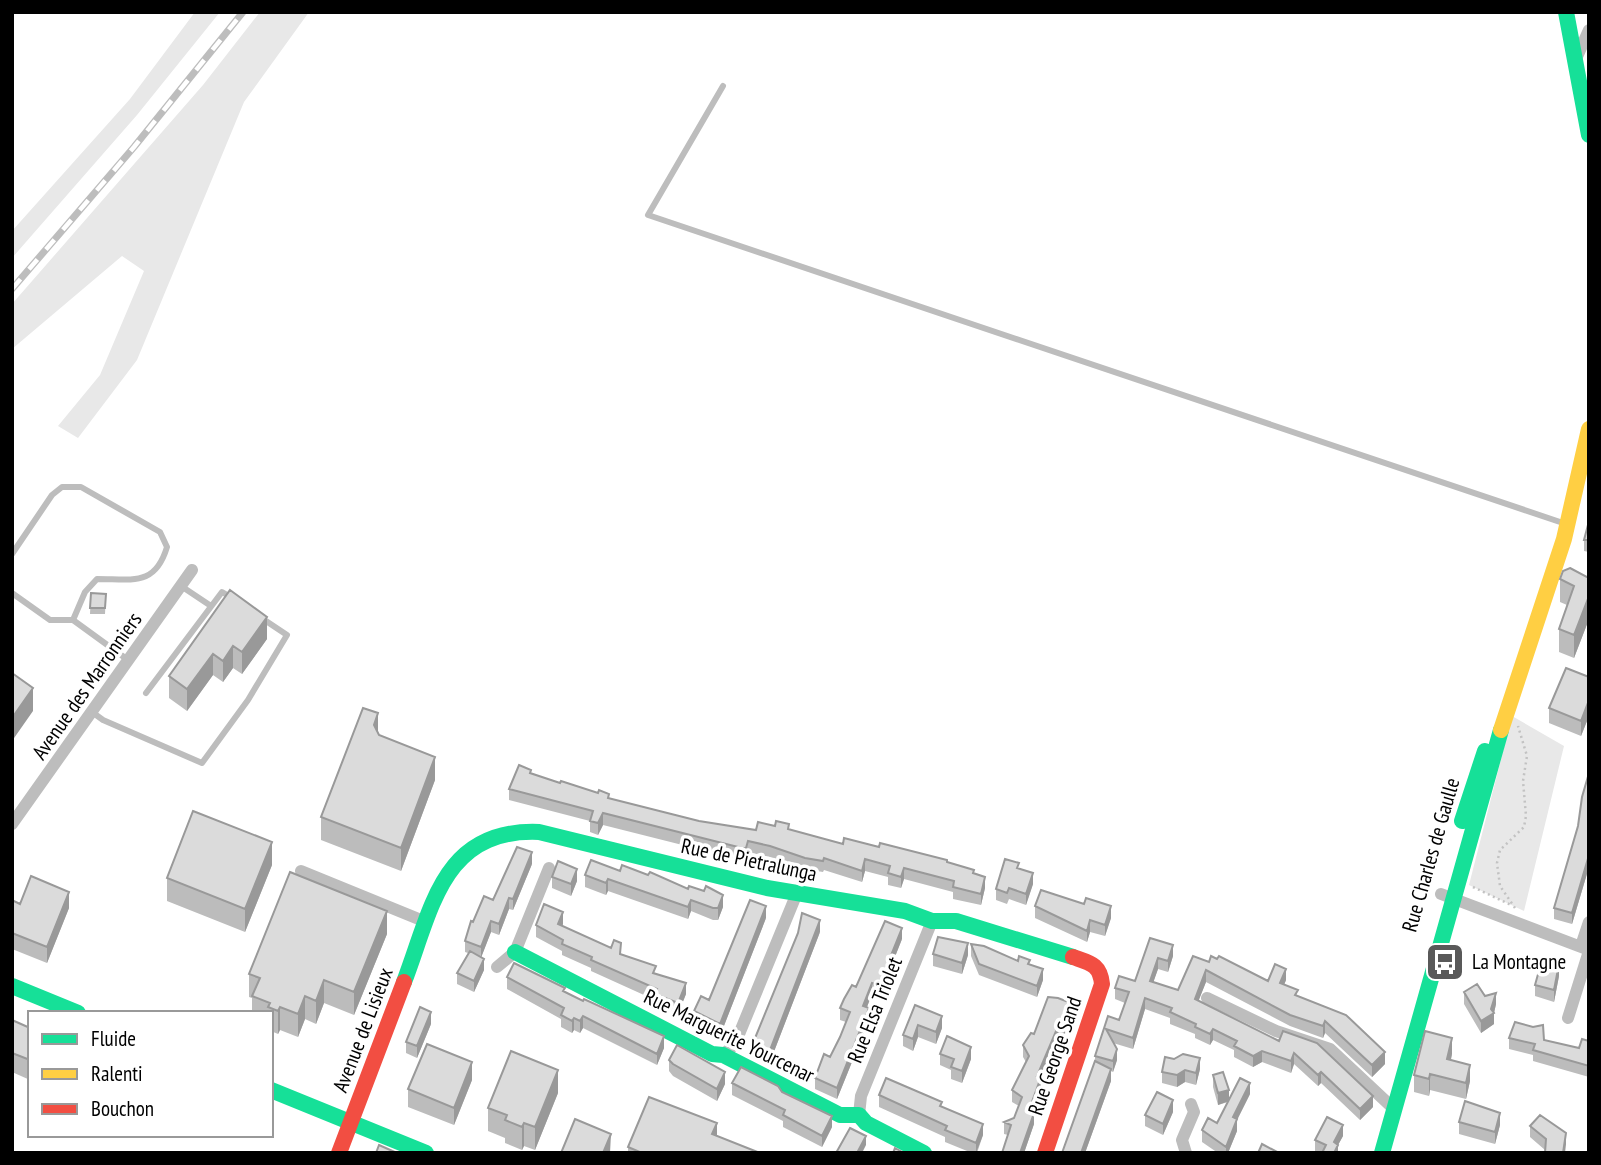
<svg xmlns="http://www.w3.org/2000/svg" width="1601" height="1165" font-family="'PT Sans Narrow',sans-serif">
	<rect width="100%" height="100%" fill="#fff"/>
	<!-- green -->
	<path fill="#e8e8e8" d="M195,12H220L137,115L12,258V231L130,99Z
		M260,12H309L244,102L137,360L78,438L58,426L100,375L144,271L122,256L12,349V304L203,85Z
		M1512,716L1564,746L1524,911L1469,885Z"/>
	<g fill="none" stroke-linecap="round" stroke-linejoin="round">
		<!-- path -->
		<path stroke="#c2c2c2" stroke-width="2.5" stroke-dasharray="2 3.5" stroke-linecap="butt" d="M1473,887L1511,905
			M1515,908L1500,886L1497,863L1500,850L1524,827L1526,816L1523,781L1527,756L1518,726"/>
		<!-- lane -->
		<path stroke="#bdbdbd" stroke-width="6" d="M723,86L648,215L1566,524
			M12,554L52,495L62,487H81L160,532L167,547C155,587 132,579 97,579L85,592L73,620
			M181,586L211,606
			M12,593L50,620H73L128,660
			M146,693L222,592L234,599
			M92,712L103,720L202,763L248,700L287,635L260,617"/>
		<!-- street -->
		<path stroke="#bdbdbd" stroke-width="12" d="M1575,61L1589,30
			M12,824L192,570
			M301,871L426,922
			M1441,894L1589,950
			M1581,946L1589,922
			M497,967L515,952L549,868
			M1207,998L1276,1031L1330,1049L1393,1108
			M1568,1018L1589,951
			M723,1055L735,1044L797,893
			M859,1115L861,1096L932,921
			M1186,1153L1182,1140L1194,1112L1191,1104"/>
		<!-- fast -->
		<path stroke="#16e098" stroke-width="16" d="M1566,12L1589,135
			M1462,821L1485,751
			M515,952L712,1054L723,1055L840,1115H859L866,1123L924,1153
			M404,982C432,909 442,828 539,832L767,888L905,911L932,921H956L1073,957
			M12,986L78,1013
			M271,1090L426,1153
			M1382,1153L1501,730"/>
		<!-- slow -->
		<path stroke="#ffcf43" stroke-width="16" d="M1501,730L1564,539L1589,429"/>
		<!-- jam -->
		<path stroke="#f24e42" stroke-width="16" d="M339,1153L404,982
			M1045,1153L1102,984C1100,964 1090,963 1073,957"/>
		<defs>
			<path id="rail" d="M12,289L134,147L243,12"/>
		</defs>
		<!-- rail casing -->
		<use href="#rail" stroke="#bdbdbd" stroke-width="7"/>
		<!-- rail -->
		<use href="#rail" stroke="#fff" stroke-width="4.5" stroke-dasharray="13" stroke-linecap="butt"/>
	</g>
	<!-- wall -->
	<path fill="#bcbcbc" d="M1589,521V552L1584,551V540Z
		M1589,578V619L1574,658L1559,652V629L1567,605L1560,602V579Z
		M230,590L267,639L242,674L233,668L223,682L213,675L187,711L169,698V676Z
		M91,593L106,594L105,614H90Z
		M1589,677V716L1581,736L1549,723V708Z
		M378,734L435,780L401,871L321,840V817Z
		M1589,773V867L1572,924L1554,919V908L1578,826Z
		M531,774L609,798L699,821L756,830L789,829L843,844L947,863L974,874L985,888L981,905L953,899V892L904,879L901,888L888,885V877L865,871L862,882L824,870L823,872L805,869L770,857L748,852L746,860H742L603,825L598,835L590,832V821L509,800V789Z
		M532,864L513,910L509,909L499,935L491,932L481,957L484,970L474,992L457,984V973L468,953L465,952V941L493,900Z
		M272,865L245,932L167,901V878Z
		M1019,869L1033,884L1026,905L1009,899L1007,904L996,900V889Z
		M620,871L723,907L718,920H713L691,911L688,919L608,891L606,895L585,887V875Z
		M552,877L577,881L571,896L552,888Z
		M12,900L20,904L69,908L47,963L12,949Z
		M1035,906L1111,918L1105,936L1090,932L1087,942L1035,918Z
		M766,918L720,1036L694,1022V1011L709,1000Z
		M563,924L562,926L621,954L656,973L686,994L678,1014L655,1005V1000L591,971V968L562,955V951L536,937V925Z
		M820,932L770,1062L753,1055V1043Z
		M387,934L354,1015L324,1003L316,1024L305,1019L298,1037L280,1030L278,1034L271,1031V1013H252V998L249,997V974Z
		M1150,938L1173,956L1168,972L1158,969L1153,982L1178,990L1209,962L1268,981L1286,980L1284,985L1298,996L1385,1064L1372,1077L1325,1033L1323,1038L1290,1026L1206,982L1198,1001L1279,1041L1373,1107L1360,1120L1321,1083L1318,1086L1294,1064L1291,1073L1262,1062L1253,1067L1234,1057V1050L1213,1040L1210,1045L1195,1038V1034L1170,1024V1018L1145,1009L1133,1049L1113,1043L1117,1060L1113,1072L1111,1071V1081L1085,1153H1062L1095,1061V1056L1108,1016L1119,1020L1125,1003L1115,999V988L1135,981Z
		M902,939L879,997L872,994L867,1007L869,1020L837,1099L815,1089V1078L830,1057L840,1037L846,1022L840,1020V1008L856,987Z
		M971,944L1018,961L1043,980L1037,997L979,975L971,956Z
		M933,954L968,955L962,974L933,966Z
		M1559,976L1554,1002L1535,996V985Z
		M507,977L565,992L664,1048L657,1065L583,1028L580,1033L574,1030L572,1033L561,1027V1019L507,989Z
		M1464,992L1485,996L1496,1004L1494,1013V1024L1481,1033L1464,1004Z
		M915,1005L942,1028L936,1044L918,1037L913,1051L903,1046V1035Z
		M1071,1014L1064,1037L1059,1036L1041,1077V1089L1032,1112L1034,1124L1024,1153H1002L1008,1135L1004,1134V1122L1014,1118L1019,1106L1012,1102V1090L1026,1062L1023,1057V1045L1034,1034Z
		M12,1020L30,1028V1080L12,1072Z
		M431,1024L417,1058L406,1053V1042Z
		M1509,1038L1544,1040L1579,1048L1589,1041V1077L1533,1061V1055L1509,1049Z
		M940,1054L971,1059L962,1083L951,1079V1070L940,1065Z
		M1452,1054L1451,1060L1470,1081L1466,1099L1430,1090L1429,1096L1414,1092V1075Z
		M669,1060L725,1084L717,1101L673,1076L669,1071Z
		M1200,1069L1196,1085L1185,1082L1177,1087L1162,1083V1072Z
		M1213,1075L1229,1100L1250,1094L1237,1120V1131L1228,1153H1218L1202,1142V1130L1217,1123L1228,1102L1218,1105L1213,1087Z
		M472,1080L454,1125L408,1107V1089Z
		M732,1083L782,1092L832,1127L822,1147L783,1127V1121L732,1095Z
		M558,1093L535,1150L524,1146L522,1150L505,1143V1138L488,1131V1108Z
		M879,1095L942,1107L983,1135L977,1153H972L945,1142V1137L879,1107Z
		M1173,1112L1163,1135L1145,1126V1115Z
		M1459,1122L1500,1125L1495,1144L1459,1134Z
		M1530,1126L1566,1144L1545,1150L1530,1137Z
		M717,1136L760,1153H628V1147Z
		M1343,1136L1338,1145V1153H1318L1315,1152V1140Z"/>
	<!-- shaded-wall -->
	<path fill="#999" d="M1589,596V619L1574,658V635Z
		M267,617V639L242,674V652Z
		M233,646V668L223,682V661Z
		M213,654V675L187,711V689Z
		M33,688V711L12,741V718Z
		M1589,700V716L1581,736V721Z
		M378,713V736L374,725Z
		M435,757V780L401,871V848Z
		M603,813V825L598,835V823Z
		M272,842V865L245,932V909Z
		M532,852V864L513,910V899Z
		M1589,855V867L1572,924V913Z
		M865,859V871L862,882V871Z
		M904,868V879L901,888V877Z
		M577,869V881L571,896V884Z
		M1033,873V884L1026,905V894Z
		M985,877V888L981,905V894Z
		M608,879V891L606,895V883Z
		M69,892V908L47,963V947Z
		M723,895V907L718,920V908Z
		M509,898V909L499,935V924Z
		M691,900V911L688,919V907Z
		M766,906V918L720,1036V1024Z
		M1111,906V918L1105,936V925Z
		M387,911V934L354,1015V992Z
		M563,912V924L558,936V924Z
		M820,920V932L770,1062V1050Z
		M1090,920V932L1087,942V931Z
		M491,921V932L481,958V947Z
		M902,928V939L879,997V985Z
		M968,943V955L962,974V963Z
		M1173,945V956L1168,972V961Z
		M1158,958V969L1150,992V981Z
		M484,959V970L474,992V981Z
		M1559,964V976L1554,1002V990Z
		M1043,969V980L1037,997V986Z
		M1286,969V980L1280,994V983Z
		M1206,970V982L1195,1010V999Z
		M324,980V1003L316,1024V1001Z
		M686,983V994L678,1014V1003Z
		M872,983V994L863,1017V1006Z
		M1496,993V1004L1494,1013V1024L1481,1033V1021L1491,1009Z
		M305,996V1019L298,1037V1014Z
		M1145,998V1009L1133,1049V1038Z
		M1071,1003V1014L1064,1037V1026Z
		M280,1007V1030L278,1034V1011Z
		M869,1008V1020L837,1099V1088Z
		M431,1012V1024L417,1058V1046Z
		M583,1016V1028L580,1033V1021Z
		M942,1016V1028L936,1044V1032Z
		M574,1018V1030L572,1033V1021Z
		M1325,1021V1033L1323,1038V1026Z
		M1059,1024V1036L1041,1077V1089L1029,1122V1110L1037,1076Z
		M918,1025V1037L913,1051V1039Z
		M1213,1029V1040L1210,1045V1034Z
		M664,1036V1048L657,1065V1054Z
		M1452,1038V1054L1447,1075V1059Z
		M971,1047V1059L962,1083V1071Z
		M1117,1049V1060L1113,1072V1061Z
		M1262,1051V1062L1253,1067V1056Z
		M1385,1052V1064L1372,1077V1065Z
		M1294,1053V1064L1291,1073V1061Z
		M1200,1058V1069L1196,1085V1073Z
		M472,1062V1080L454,1125V1108Z
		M1470,1065V1081L1466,1099V1083Z
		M1111,1069V1081L1085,1153H1081Z
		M558,1070V1093L535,1150V1127Z
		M1185,1070V1082L1177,1087V1075Z
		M725,1072V1084L717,1101V1089Z
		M1321,1072V1083L1318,1086V1075Z
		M1430,1074V1090L1429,1096V1079Z
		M1250,1083V1094L1237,1120V1131L1228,1153H1226V1147L1233,1117Z
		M1229,1090V1101L1218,1105V1093Z
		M1373,1096V1107L1360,1120V1109Z
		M1173,1100V1112L1163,1135V1124Z
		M1034,1113V1124L1024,1153H1020Z
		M1500,1113V1125L1495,1144V1132Z
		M832,1116V1127L822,1147V1136Z
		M524,1123V1146L522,1150V1127Z
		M717,1123V1146L712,1134Z
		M983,1124V1135L976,1153V1143Z
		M1343,1125V1136L1338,1145V1153H1334V1142Z
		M1566,1133V1144L1565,1153H1563Z
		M611,1134L610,1153H603Z
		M866,1136V1145L862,1153H857Z"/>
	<!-- building -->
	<path fill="#dbdbdb" stroke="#999" stroke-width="2" d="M1589,521V540H1584Z
		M1570,568L1589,578V596L1574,635L1559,629L1574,586L1560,579L1563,571Z
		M230,590L267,617L242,652L233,646L223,661L213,654L187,689L169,676Z
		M91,593L106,594L105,608H90Z
		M1566,668L1589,677V700L1581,721L1549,708Z
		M12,673L33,688L12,718Z
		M363,708L378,713L374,725L379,735L435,757L401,848L321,817Z
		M519,765L531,770L530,773L560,783L561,781L598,793L599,790L609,794L608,798L699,821L756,830L758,822L775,826L776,821L789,824L788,829L843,844L844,838L879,847L880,843L947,860V862L974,870L973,873L985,877L981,894L953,887L954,881L904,868L901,877L888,873L890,866L865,859L862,871L824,858L823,861L805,858L770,846L748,841L746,848H742L603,813L598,823L590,821L593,811L509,789Z
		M1589,773V855L1572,913L1554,908L1578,826L1582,797Z
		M193,811L272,842L245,909L167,878Z
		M517,847L532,852L513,899L509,898L499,924L491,921L481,947L465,941L471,921L473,922L484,896L493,900Z
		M1005,859L1019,863L1017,868L1033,873L1026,894L1009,888L1007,893L996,889Z
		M591,860L620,871L622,865L648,875L650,872L688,889L689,886L704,891L706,886L723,895L718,908H713L691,900L688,907L608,879L606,883L585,875Z
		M558,861L577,869L571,884L552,877Z
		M290,872L387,911L354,992L324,980L316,1001L305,996L298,1014L280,1007L278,1011L268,1007L270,1003L252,996L260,978L249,974Z
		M31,876L69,892L47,947L12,933V900L20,904Z
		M1041,890L1084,904L1086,898L1111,906L1105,925L1090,920L1087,931L1035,906Z
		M750,900L766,906L720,1024L694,1011L701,996L709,1000Z
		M544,904L563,912L558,924L611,948L614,940L621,943L620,954L656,966L653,973L686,983L678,1003L655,994L657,989L591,960L592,957L562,944L563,940L536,925Z
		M802,913L820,920L770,1050L753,1043L798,933Z
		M885,921L902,928L879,985L872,983L863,1006L869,1008L837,1088L815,1078L824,1054L830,1057L840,1037L850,1012L840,1008L844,999L852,985L856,987Z
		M938,937L968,943L962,963L933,954Z
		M1150,938L1173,945L1168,961L1158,958L1150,981L1178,990L1193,956L1209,962L1211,956L1217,959L1219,956L1268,981L1275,964L1286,969L1280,983L1298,990L1295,995L1346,1015L1385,1052L1372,1065L1325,1021L1323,1026L1290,1015L1206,970L1195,999L1279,1041L1283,1031L1317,1043L1373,1096L1360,1109L1321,1072L1318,1075L1294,1053L1291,1061L1262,1051L1253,1056L1234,1046L1237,1041L1213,1029L1210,1034L1195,1027L1196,1024L1170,1012L1172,1008L1145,998L1133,1038L1106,1029L1117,1049L1113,1061L1095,1056L1108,1016L1119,1020L1129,992L1115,988L1119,976L1135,981Z
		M971,944L984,946L1018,961L1019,956L1030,960L1028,964L1043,969L1037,986L979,964Z
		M470,951L484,959L474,981L457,973Z
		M1542,960L1559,964L1554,990L1535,985Z
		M514,963L565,988L563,991L583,1001L584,999L664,1036L657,1054L583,1016L580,1021L574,1018L572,1021L561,1015L564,1008L507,977Z
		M1477,984L1485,996L1496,993L1491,1009L1494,1013L1481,1021L1464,992Z
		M1048,997L1058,998L1071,1003L1064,1026L1059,1024L1037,1076L1041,1077L1029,1110L1034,1113L1020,1153H1002L1011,1125L1004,1122L1014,1118L1022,1097L1012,1090L1029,1056L1023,1045L1031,1033L1034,1034Z
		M915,1005L942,1016L936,1032L918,1025L913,1039L903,1035Z
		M420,1007L431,1012L417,1046L406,1042Z
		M12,1020L30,1028V1060L12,1053Z
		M1515,1022L1533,1027L1543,1025L1544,1040L1579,1048L1582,1039L1589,1041V1066L1533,1050L1535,1044L1509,1038Z
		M1425,1031L1452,1038L1447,1059L1470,1065L1466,1083L1430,1074L1429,1079L1414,1075Z
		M947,1036L971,1047L962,1071L951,1067L954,1059L940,1054Z
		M427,1044L472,1062L454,1108L408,1089Z
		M677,1045L725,1072L717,1089L673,1064L669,1060Z
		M511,1051L558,1070L535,1127L524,1123L522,1127L505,1120L507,1115L488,1108Z
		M1183,1054L1200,1058L1196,1073L1185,1070L1177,1075L1162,1072L1165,1057L1174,1059Z
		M1095,1061L1111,1069L1081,1153H1062Z
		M741,1067L778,1086L782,1092L832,1116L822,1136L783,1115L785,1110L732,1083Z
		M1223,1072L1229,1090L1218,1093L1213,1075Z
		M886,1078L942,1102L940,1106L983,1124L976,1143L945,1130L947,1126L879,1095Z
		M1240,1078L1250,1083L1233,1117L1237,1119L1226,1147L1202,1130L1208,1118L1217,1123Z
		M1157,1092L1173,1100L1163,1124L1145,1115Z
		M649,1097L717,1123L712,1134L760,1153H642L628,1147Z
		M1465,1101L1500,1113L1495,1132L1459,1122Z
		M1540,1115L1566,1133L1563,1153H1545L1546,1139L1530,1126Z
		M1327,1117L1343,1125L1334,1142L1338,1145L1334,1153H1322L1326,1145L1315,1140Z
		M575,1119L611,1134L603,1153H561Z
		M850,1128L866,1136L857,1153H836Z
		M1262,1144L1279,1153H1258Z
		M379,1145L397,1153H376Z
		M895,1148L904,1153H893Z"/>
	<!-- icons -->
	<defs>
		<symbol id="bus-square" viewBox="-11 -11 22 22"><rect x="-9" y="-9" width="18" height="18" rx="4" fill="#595959" stroke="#fff"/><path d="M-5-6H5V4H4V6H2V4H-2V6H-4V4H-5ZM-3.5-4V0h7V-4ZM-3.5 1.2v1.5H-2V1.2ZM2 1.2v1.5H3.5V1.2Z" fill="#fff"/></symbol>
	</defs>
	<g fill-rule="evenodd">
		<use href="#bus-square" x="1423" y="940" width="44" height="44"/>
	</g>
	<g text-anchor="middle" stroke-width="7" stroke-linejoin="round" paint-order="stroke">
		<!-- street labels -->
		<g font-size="21" fill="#000" stroke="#fff">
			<text transform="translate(87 686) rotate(-55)" y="7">Avenue des Marronniers</text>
			<text transform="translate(1431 855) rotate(-74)" y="7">Rue Charles de Gaulle</text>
			<text transform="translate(749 860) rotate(12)" y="7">Rue de Pietralunga</text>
			<text transform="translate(875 1010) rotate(-68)" y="7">Rue Elsa Triolet</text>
			<text transform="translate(363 1030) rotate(-69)" y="7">Avenue de Lisieux</text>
			<text transform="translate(729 1036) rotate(26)" y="7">Rue Marguerite Yourcenar</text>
			<text transform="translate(1055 1056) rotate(-71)" y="7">Rue George Sand</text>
		</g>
		<!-- poi labels -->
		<g font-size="21" fill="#000" stroke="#fff" text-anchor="start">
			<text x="1472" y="969">La Montagne</text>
		</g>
	</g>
	<!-- border -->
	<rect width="1601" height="1165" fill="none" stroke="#000000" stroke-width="28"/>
	<!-- legend -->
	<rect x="28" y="1011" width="245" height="126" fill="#ffffff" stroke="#999999" stroke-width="2"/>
	<rect x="42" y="1034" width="35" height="10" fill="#16e098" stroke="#999999" stroke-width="2"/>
	<text x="91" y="1046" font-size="21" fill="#000000">Fluide</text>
	<rect x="42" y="1069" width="35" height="10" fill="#ffcf43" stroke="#999999" stroke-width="2"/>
	<text x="91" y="1081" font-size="21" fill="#000000">Ralenti</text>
	<rect x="42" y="1104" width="35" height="10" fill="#f24e42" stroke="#999999" stroke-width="2"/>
	<text x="91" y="1116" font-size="21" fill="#000000">Bouchon</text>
</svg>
